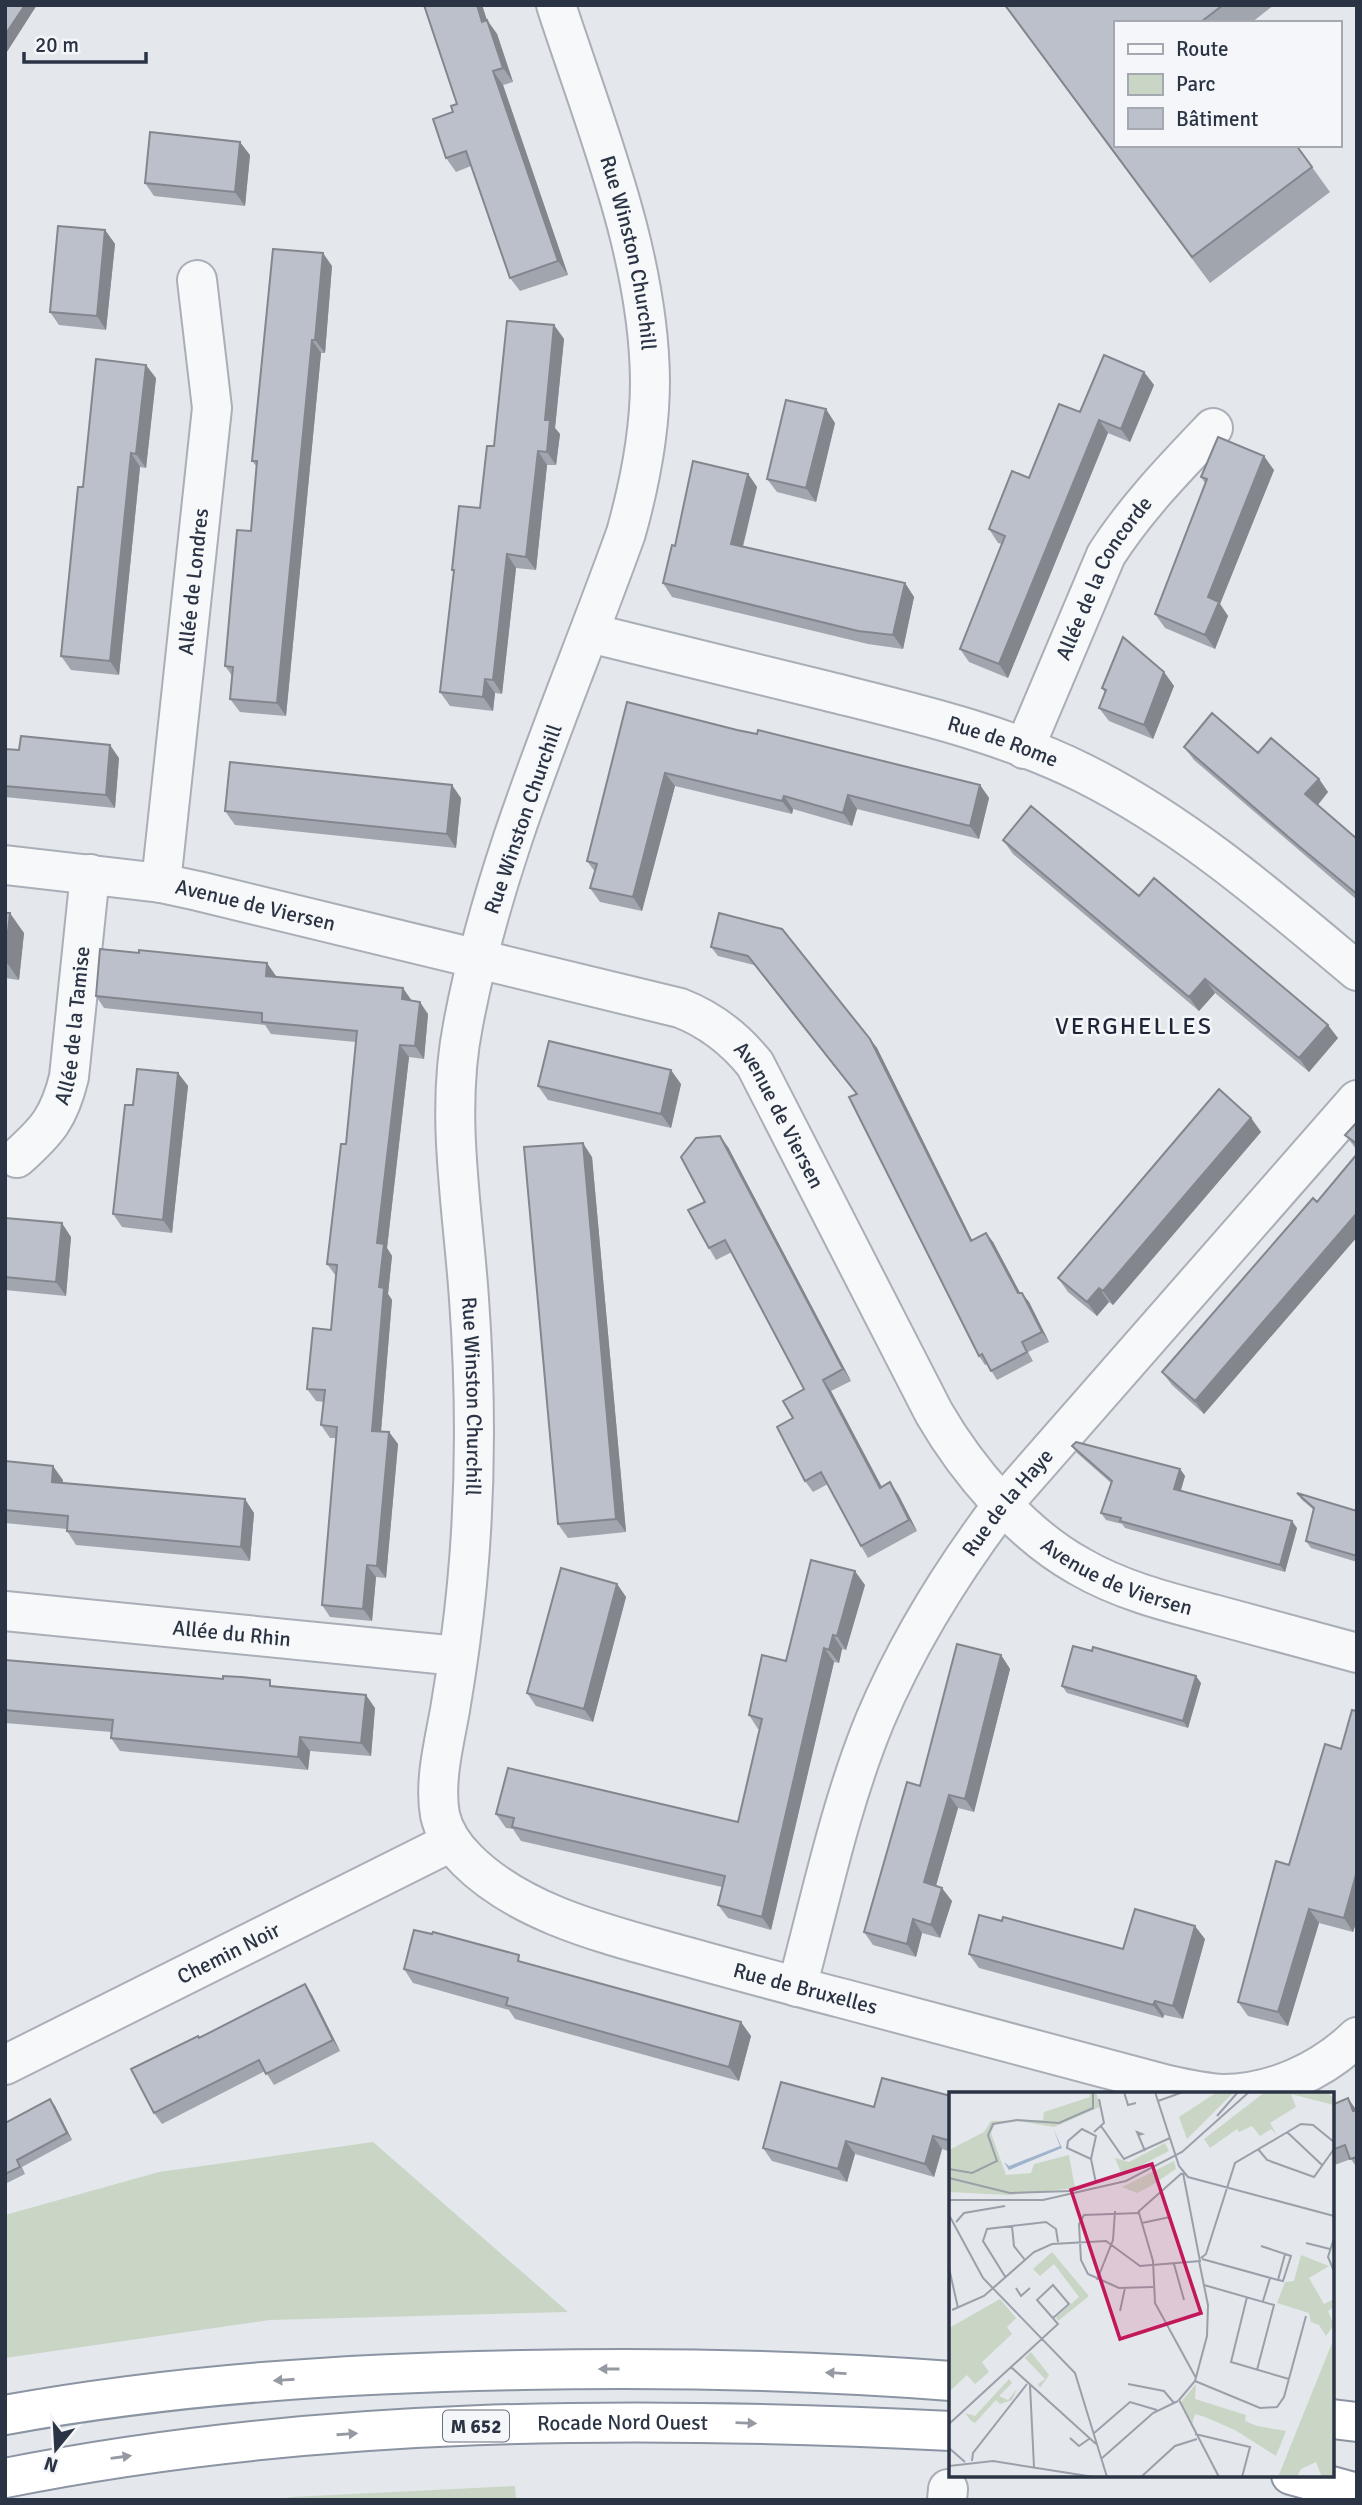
<svg xmlns="http://www.w3.org/2000/svg" width="1362" height="2505" font-family="Signika,sans-serif">
	<rect width="100%" height="100%" fill="#e4e7ec"/>
	<!-- green -->
	<path fill="#c9d6c5" d="M373,2142L568,2312L270,2320L5,2358V2215L159,2172Z
		M515,2486L516,2500H279L291,2497Z"/>
	<g fill="none" stroke-linecap="round" stroke-linejoin="round">
		<defs>
			<g id="minor">
				<path id="s1" d="M556,5C595,125 649,254 650,381C650,432 640,483 626,533C568,695 495,854 463,1025C445,1115 463,1209 469,1299C476,1395 476,1489 467,1584C463,1626 457,1669 450,1710C444,1744 434,1781 440,1815C444,1833 454,1847 467,1860C521,1914 606,1934 677,1954C732,1969 786,1984 841,1998C950,2027 1059,2056 1168,2085C1186,2089 1205,2093 1223,2094C1272,2094 1322,2071 1357,2037"/>
				<path id="s2" d="M590,633C669,652 748,672 827,691C914,713 1002,733 1083,773C1185,824 1270,898 1357,971"/>
				<path id="s3" d="M1024,749L1106,555C1136,508 1175,468 1213,428"/>
				<path id="s4" d="M5,865L161,883L198,891L680,1008C711,1020 734,1038 755,1064L934,1413C967,1470 1021,1534 1079,1566C1120,1590 1167,1602 1213,1614C1261,1627 1309,1640 1357,1653"/>
				<path id="s5" d="M161,883L212,408L197,280"/>
				<path id="s6" d="M17,1158C47,1131 59,1118 69,1077L90,874"/>
				<path id="s7" d="M5,1611L458,1656"/>
				<path id="s8" d="M797,1987C821,1898 840,1805 875,1720C907,1644 953,1570 1003,1504L1357,1100"/>
				<path id="s9" d="M5,2065L451,1842"/>
				<path d="M947,2500L948,2489"/>
			</g>
			<g id="trunk">
				<path d="M5,2415C176,2384 349,2373 522,2370C665,2367 808,2370 951,2381"/>
				<path d="M1332,2419L1357,2422"/>
				<path d="M1291,2475L1357,2493"/>
				<path id="s10" d="M5,2478C315,2416 636,2415 951,2431"/>
			</g>
		</defs>
		<!-- minor casing -->
		<use href="#minor" stroke="#a9aeb7" stroke-width="42"/>
		<!-- trunk casing -->
		<use href="#trunk" stroke="#8b94a3" stroke-width="42"/>
		<!-- minor -->
		<use href="#minor" stroke="#f7f8fa" stroke-width="38"/>
		<!-- trunk -->
		<use href="#trunk" stroke="#fff" stroke-width="38"/>
	</g>
	<!-- wall -->
	<path fill="#a1a5ae" d="M424,5H482L487,20L497,34L513,82L503,85L568,275L520,291L510,278L471,166L456,172L446,158L453,112L457,104Z
		M1004,5H1274L1251,23H1115L1312,167L1330,192L1210,283Z
		M250,155L245,206L154,196L145,183Z
		M105,230L115,244L106,330L59,325L50,312Z
		M332,266L325,353H321L286,716L240,712L230,699L233,677L225,666L251,531L257,467L252,461Z
		M554,325L564,339L555,428L560,434L556,465H547L536,570L516,568L502,694L495,693L493,711L450,706L440,692L454,573L452,570L480,508L494,446Z
		M1144,372L1154,385L1130,442L1108,433L1008,678L969,662L960,649L1002,544L998,543L989,529L1080,412Z
		M156,378L146,468L140,467L119,675L71,670L61,656L83,487Z
		M835,423L816,502L777,492L767,479Z
		M1274,470L1220,604L1228,616L1215,649L1165,628L1155,614L1205,483L1201,477Z
		M748,474L757,487L743,547L905,583L914,597L903,649L868,644L672,597L663,583L675,546Z
		M1164,672L1174,686L1153,739L1109,721L1099,708L1105,693L1102,688Z
		M627,702L737,730L980,785L989,798L979,839L857,809L852,826L793,809L792,814L675,786L642,911L600,902L590,888L595,872L587,861Z
		M1184,747L1258,753L1319,779L1328,792L1318,805L1357,839V900L1194,760Z
		M5,749L119,758L115,808L5,797Z
		M461,798L456,848L235,825L225,811Z
		M1003,840L1139,896L1338,1038L1309,1072L1215,993L1199,1011L1013,854Z
		M5,913L24,933L19,980L5,978Z
		M719,913L870,1039L877,1048L972,1240L986,1233L993,1242L1020,1293L1029,1302L1049,1342L1028,1352L1033,1361L997,1380L987,1364L985,1365L979,1356L856,1094L754,965L718,956L711,947Z
		M139,953L267,963L275,977L412,1001L428,1014L424,1059L409,1057L387,1248L392,1256L388,1294L392,1300L381,1431L389,1432L398,1444L386,1578L376,1577L372,1621L330,1617L322,1605L336,1438H330L321,1425L324,1402L316,1401L307,1389L331,1330L336,1276L327,1264L346,1144L356,1042L271,1034L265,1025L104,1008L96,996Z
		M178,1073L188,1086L172,1233L122,1227L113,1214L133,1105Z
		M681,1084L671,1128L548,1100L538,1086Z
		M1251,1118L1261,1132L1113,1305L1109,1302L1097,1316L1068,1292L1058,1278Z
		M1357,1122V1150L1345,1135Z
		M728,1147L851,1381L831,1391L882,1487L898,1494L917,1531L868,1558L861,1546L828,1484L813,1492L805,1481L793,1418L804,1389L732,1252L716,1260L709,1248L705,1202Z
		M1357,1154V1237L1204,1414L1172,1385L1162,1372L1317,1202Z
		M592,1157L626,1532L568,1538L558,1524Z
		M5,1218L71,1237L66,1296L5,1290Z
		M1072,1446L1180,1469L1185,1476L1181,1490L1297,1528L1285,1572L1125,1528L1122,1524L1106,1520L1101,1513L1111,1483L1077,1453Z
		M5,1461L63,1480L62,1483L254,1513L250,1561L76,1545L67,1531V1529L5,1523Z
		M1297,1493L1357,1511V1562L1311,1548L1306,1541L1314,1510L1302,1500Z
		M617,1584L626,1597L593,1722L536,1706L527,1693Z
		M865,1585L846,1650L842,1649L839,1663L834,1662L771,1930L728,1918L718,1905L722,1887L521,1841L513,1829L506,1828L496,1814L738,1822L760,1729H758L749,1715L786,1661Z
		M1001,1655L1010,1669L974,1812L958,1808L936,1886L952,1901L940,1938L922,1933L916,1957L873,1945L864,1932L920,1786Z
		M5,1660L223,1679L275,1686L375,1708L371,1756L310,1751L308,1770L120,1751L111,1738V1732L5,1723Z
		M1201,1683L1188,1728L1067,1693L1062,1686Z
		M1357,1711V1920L1353,1932L1319,1923L1288,2026L1248,2016L1238,2002L1289,1865L1341,1749Z
		M1002,1921L1123,1949L1205,1939L1183,2019L1164,2015L1163,2018L979,1968L969,1954Z
		M524,1963L751,2036L739,2081L515,2019L509,2010L413,1983L404,1969Z
		M305,1984L312,1995L340,2051L274,2085L265,2071L162,2124L154,2113L200,2038Z
		M951,2096V2152L942,2149L934,2177L855,2154L847,2182L772,2161L763,2148L874,2107Z
		M50,2099L55,2106L72,2140L22,2167L25,2174L5,2184V2123Z
		M1332,2105L1357,2110V2168L1351,2159L1332,2166Z"/>
	<!-- shaded-wall -->
	<path fill="#83868d" d="M25,5H37L5,55V35Z
		M477,5H482L492,36L482,22Z
		M487,20L497,34L513,82L503,68Z
		M493,71L503,85L568,275L558,261Z
		M240,142L250,155L245,206L235,192Z
		M105,230L115,244L106,330L97,316Z
		M323,253L332,266L325,353L315,340Z
		M554,325L564,339L555,428L560,434L556,465L547,452L545,420Z
		M312,340L321,353L286,716L277,703Z
		M146,365L156,378L146,468L136,454Z
		M1144,372L1154,385L1130,442L1121,429Z
		M826,409L835,423L816,502L806,488Z
		M1099,420L1108,433L1008,678L999,664Z
		M538,451L547,465L536,570L526,557Z
		M131,453L140,467L119,675L110,661Z
		M1264,456L1274,470L1220,604L1228,616L1215,649L1205,635L1208,597Z
		M748,474L757,487L740,557L731,544Z
		M507,554L516,568L502,694L493,680Z
		M905,583L914,597L903,649L893,635Z
		M1164,672L1174,686L1153,739L1144,725Z
		M485,679L495,693L493,711L483,697Z
		M110,745L119,758L115,808L106,795Z
		M665,773L675,786L642,911L633,897Z
		M1319,779L1328,792L1315,808L1305,794Z
		M452,785L461,798L456,848L447,834Z
		M980,785L989,798L979,839L970,826Z
		M848,795L857,809L852,826L843,813Z
		M784,796L793,809L792,814L782,801Z
		M10,913L24,933L19,980L5,960Z
		M267,963L276,976L274,988L266,976Z
		M1205,979L1215,993L1199,1011L1189,997Z
		M403,988L412,1001L402,999Z
		M420,1002L428,1014L424,1059L415,1046Z
		M1328,1025L1338,1038L1309,1072L1299,1058Z
		M870,1039L877,1048L977,1250L971,1241Z
		M400,1045L409,1057L387,1248L392,1256L388,1294L392,1300L380,1443L372,1431L379,1287L377,1243Z
		M671,1070L681,1084L671,1128L661,1114Z
		M178,1073L188,1086L172,1233L163,1220Z
		M1251,1118L1261,1132L1113,1305L1103,1291Z
		M720,1136L728,1147L851,1381L843,1369Z
		M583,1143L592,1157L626,1532L616,1519Z
		M1357,1213V1237L1204,1414L1195,1401Z
		M62,1223L71,1237L66,1296L56,1282Z
		M986,1233L993,1242L1025,1302L1018,1293Z
		M1099,1288L1109,1302L1097,1316L1087,1302Z
		M1022,1293L1029,1302L1049,1342L1042,1332Z
		M823,1380L831,1391L888,1499L880,1488Z
		M389,1432L398,1444L386,1578L377,1566Z
		M53,1466L63,1480L61,1495L52,1482Z
		M1180,1469L1185,1476L1179,1496L1174,1489Z
		M890,1482L898,1494L917,1531L909,1520Z
		M245,1499L254,1513L250,1561L241,1547Z
		M1292,1521L1297,1528L1285,1572L1280,1565Z
		M367,1565L376,1577L372,1621L363,1609Z
		M855,1571L865,1585L846,1650L837,1636Z
		M617,1584L626,1597L593,1722L584,1709Z
		M833,1635L842,1649L839,1663L829,1650Z
		M824,1648L834,1662L771,1930L762,1917Z
		M1001,1655L1010,1669L974,1812L965,1799Z
		M1196,1676L1201,1683L1188,1728L1183,1721Z
		M366,1695L375,1708L371,1756L361,1743Z
		M300,1737L310,1751L308,1770L298,1757Z
		M949,1795L958,1808L933,1896L924,1882Z
		M1357,1871V1920L1353,1932L1344,1918Z
		M942,1888L952,1901L940,1938L931,1925Z
		M1309,1909L1319,1923L1288,2026L1278,2012Z
		M913,1919L922,1933L916,1957L907,1944Z
		M1195,1926L1205,1939L1183,2019L1173,2006Z
		M305,1984L312,1995L340,2051L333,2040Z
		M1155,2001L1164,2015L1163,2018L1153,2005Z
		M741,2022L751,2036L739,2081L729,2067Z
		M1348,2098L1357,2111H1353Z
		M50,2099L55,2106L72,2140L67,2133Z
		M933,2136L942,2149L934,2177L925,2164Z
		M846,2141L855,2154L847,2182L838,2169Z"/>
	<!-- building -->
	<path fill="#bbc0ca" stroke="#83868d" stroke-width="2" d="M5,5H25L5,35Z
		M424,5H477L482,22L487,20L503,68L493,71L558,261L510,278L466,151L446,158L433,119L453,112L451,106L457,104Z
		M1005,5H1223L1202,21L1204,23H1115V145H1296L1312,167L1192,257Z
		M150,132L240,142L235,192L145,183Z
		M58,226L105,230L97,316L50,312Z
		M273,249L323,253L315,340H312L277,703L230,699L233,667L225,666L237,530L251,531L257,461H252Z
		M507,321L554,325L545,420H550L547,452L538,451L526,557L507,554L493,680L485,679L483,697L440,692L454,570H452L459,506L480,508L487,446H494Z
		M1104,355L1144,372L1121,429L1099,420L999,664L960,649L1005,536L989,529L1012,471L1029,478L1059,404L1080,412Z
		M96,359L146,365L136,454L131,453L110,661L61,656L78,487H83Z
		M786,400L826,409L806,488L767,479Z
		M1218,437L1264,456L1208,597L1219,602L1205,635L1155,614L1207,479L1201,477Z
		M693,461L748,474L731,544L905,583L893,635L858,631L663,583L672,545L675,546Z
		M1123,637L1164,672L1144,725L1099,708L1106,690L1102,688Z
		M627,702L737,730L757,734L758,730L980,785L970,826L848,795L843,813L784,796L782,801L665,773L633,897L590,888L597,864L587,861Z
		M1212,713L1258,753L1271,738L1319,779L1305,794L1357,839V894L1300,847L1184,747Z
		M21,736L110,745L106,795L5,786V749L19,750Z
		M230,762L452,785L447,834L225,811Z
		M1031,806L1139,896L1154,878L1328,1025L1299,1058L1205,979L1189,997L1003,840Z
		M5,913H10L5,960Z
		M719,913L782,929L870,1039L971,1241L986,1233L1018,1293H1022L1042,1332L1022,1342L1027,1352L991,1371L982,1354L979,1356L849,1097L857,1094L748,956L711,947Z
		M100,949L139,953V950L267,963L266,976L403,988L402,999L420,1002L415,1046L400,1045L377,1243L384,1244L379,1287L384,1288L372,1431L389,1432L377,1566L367,1565L363,1609L322,1605L337,1427L321,1425L325,1390L307,1389L313,1328L331,1330L337,1265L327,1264L341,1144H346L357,1031L262,1022V1013L96,996Z
		M549,1041L671,1070L661,1114L538,1086Z
		M137,1069L178,1073L163,1220L113,1214L125,1105H133Z
		M1219,1089L1251,1118L1103,1291L1099,1288L1087,1302L1058,1278Z
		M1357,1122V1144L1345,1135Z
		M720,1136L843,1369L823,1380L880,1488L890,1482L909,1520L861,1546L821,1472L805,1481L777,1427L793,1418L783,1401L804,1389L725,1240L709,1248L688,1210L705,1202L681,1157L696,1138Z
		M583,1143L616,1519L558,1524L524,1147Z
		M1357,1154V1213L1195,1401L1162,1372L1313,1198L1317,1202Z
		M5,1218L62,1223L56,1282L5,1277Z
		M1076,1442L1180,1469L1174,1489L1292,1521L1280,1565L1120,1521L1121,1518L1101,1513L1112,1481L1072,1446Z
		M5,1461L53,1466L52,1482L245,1499L241,1547L67,1531L68,1516L5,1510Z
		M1297,1493L1357,1511V1556L1306,1541L1314,1508Z
		M811,1560L855,1571L837,1636L833,1635L829,1650L824,1648L762,1917L718,1905L725,1876L512,1827L514,1818L496,1814L508,1768L738,1822L762,1719L749,1715L762,1655L786,1661Z
		M561,1568L617,1584L584,1709L527,1693Z
		M957,1644L1001,1655L965,1799L949,1795L924,1882L942,1888L931,1925L913,1919L907,1944L864,1932L907,1782L920,1786Z
		M1073,1646L1092,1651L1093,1647L1196,1676L1183,1721L1062,1686Z
		M5,1660L223,1679V1676L241,1677L270,1680V1686L366,1695L361,1743L300,1737L298,1757L111,1738L113,1720L5,1710Z
		M1352,1710L1357,1711V1871L1344,1918L1309,1909L1278,2012L1238,2002L1276,1861L1289,1865L1325,1744L1341,1749Z
		M1135,1909L1195,1926L1173,2006L1155,2001L1153,2005L969,1954L979,1915L1002,1921L1003,1917L1123,1949Z
		M414,1930L432,1934L433,1932L519,1955L518,1961L741,2022L729,2067L506,2005L508,1998L404,1969Z
		M305,1984L333,2040L266,2074L259,2060L154,2113L131,2069L198,2036L199,2038Z
		M882,2078L951,2096V2141L933,2136L925,2164L846,2141L838,2169L763,2148L781,2082L874,2107Z
		M1348,2098L1353,2111L1357,2110V2157L1350,2159L1345,2145L1332,2150V2105Z
		M50,2099L67,2133L17,2160L20,2167L5,2174V2123Z"/>
	<!-- one-way arrows -->
	<defs><path id="oneway-solid" d="M-6-.8H1V-3.2L6.5 0L1 3.2V.8H-6Z" transform="scale(1.75)"/></defs>
	<g fill="#959aa2">
		<use href="#oneway-solid" transform="translate(609 2369) rotate(180)"/>
		<use href="#oneway-solid" transform="translate(836 2373) rotate(-177)"/>
		<use href="#oneway-solid" transform="translate(284 2380) rotate(176)"/>
		<use href="#oneway-solid" transform="translate(746 2423) rotate(2)"/>
		<use href="#oneway-solid" transform="translate(347 2434) rotate(-4)"/>
		<use href="#oneway-solid" transform="translate(121 2457) rotate(-8)"/>
	</g>
	<g text-anchor="middle" stroke-width="5" stroke-linejoin="round" paint-order="stroke">
		<!-- shield labels -->
		<rect fill="#f4f6f9" stroke="#676e7b" stroke-width="2" x="443" y="2410.5" width="66" height="31" rx="5"/>
		<g font-size="19" font-weight="bold" fill="#2b3445">
			<text x="476" y="2433">M 652</text>
		</g>
		<!-- street labels -->
		<g font-size="21" fill="#2b3445" stroke="#f4f6f9">
			<text dy="7" stroke="none"><textPath href="#s1" startOffset="259">Rue Winston Churchill</textPath></text>
			<text dy="7" stroke="none"><textPath href="#s3" startOffset="189">Allée de la Concorde</textPath></text>
			<text dy="7" stroke="none"><textPath href="#s5" startOffset="303">Allée de Londres</textPath></text>
			<text dy="7" stroke="none"><textPath href="#s2" startOffset="427">Rue de Rome</textPath></text>
			<text transform="translate(523 819) rotate(-71)" y="7">Rue Winston Churchill</text>
			<text dy="7" stroke="none"><textPath href="#s4" startOffset="254">Avenue de Viersen</textPath></text>
			<text dy="7" stroke="none"><textPath href="#s6" startOffset="150">Allée de la Tamise</textPath></text>
			<text dy="7" stroke="none"><textPath href="#s4" startOffset="842">Avenue de Viersen</textPath></text>
			<text dy="7" stroke="none"><textPath href="#s1" startOffset="1435">Rue Winston Churchill</textPath></text>
			<text dy="7" stroke="none"><textPath href="#s8" startOffset="534">Rue de la Haye</textPath></text>
			<text dy="7" stroke="none"><textPath href="#s4" startOffset="1430">Avenue de Viersen</textPath></text>
			<text dy="7" stroke="none"><textPath href="#s7" startOffset="228">Allée du Rhin</textPath></text>
			<text dy="7" stroke="none"><textPath href="#s9" startOffset="250">Chemin Noir</textPath></text>
			<text dy="7" stroke="none"><textPath href="#s1" startOffset="2275">Rue de Bruxelles</textPath></text>
			<text dy="7" stroke="none"><textPath href="#s10" startOffset="621">Rocade Nord Ouest</textPath></text>
		</g>
		<!-- quarter labels -->
		<g font-size="24" letter-spacing="2" fill="#1d2536" stroke="#f4f6f9">
			<text x="1134" y="1034">VERGHELLES</text>
		</g>
	</g>
	<!-- overview -->
	<g transform="translate(949 2092)">
		<rect width="385" height="385" fill="#e4e7ec"/>
		<path d="M140,0H147L151,15L105,35L69,29L46,32L42,41L57,83L82,81L85,72L120,63L126,96L61,103L0,100V58L35,40L42,29L94,28L95,20L141,5ZM268,0H285L238,47L230,25ZM316,0H378L385,6V13L342,2L347,15L321,31L328,43L322,37L311,44L303,34L290,40L288,37L261,56L255,47ZM216,51L220,59L173,83L166,66L180,70ZM225,69L227,77L200,95L188,101L173,95ZM103,160L140,204L109,229L107,225L130,205L105,172L91,184L84,177ZM352,163L380,174L360,186L375,212L385,207V215L379,219L385,233L377,244L370,233L362,230L360,221L328,211L336,190L345,189ZM51,207L67,226L58,235L63,242L33,270L40,280L26,292L18,283L0,300V236ZM385,246V385H373L367,370L352,377L348,385H329ZM82,260L100,283L91,296L89,292L96,287L76,266ZM60,287L63,291L50,304L59,308L68,297L63,308L51,312L47,308L26,331L22,329L16,321L26,324ZM247,292L246,307L297,323L296,329L308,334L337,339L327,364L286,338L256,325L246,322L243,332L232,310Z" fill="#c9d6c5"/>
		<path d="M104,36L113,56L60,78L55,70L60,74L111,54Z" fill="#9fb4cc"/>
		<path fill="none" stroke="#9a9fa9" stroke-width="2" d="M175,0L179,13L187,11M206,0L230,74L239,85L385,124M209,9L234,0M268,24L289,0M152,34L175,67L221,46M145,40L155,31L150,7M338,40L373,73M189,43L193,42L188,40L196,59M309,57L318,68L365,85L385,57M142,67L118,56L119,49L133,37L147,44L142,67L147,91M0,77L23,81L48,69L39,43L44,32L68,28L110,31L144,16V0M0,86L61,101L122,99M0,108H94L177,89L233,60L300,0M189,120L233,81M0,123L34,186L126,281L158,385M7,130L15,121L56,114M193,131L221,125M63,134L65,154L76,168M385,146L379,165L385,179M357,151L381,157M312,154L342,164L334,189L329,188L336,162M252,166L257,162L286,71L352,32L364,33L385,50M253,167L329,188M250,169L259,213L258,244L246,289L230,308L270,385M225,172L235,208M0,176L9,216M57,186L34,149L38,137L97,130L107,137L109,150M148,188L164,148L166,119M255,193L325,213L308,278M204,195L170,196L139,182L132,168L130,132L135,123L190,121L204,169L206,211L247,286M67,196L72,204L81,196M298,205L282,270L340,287M314,209L321,186M3,218L35,204L85,160L103,152L157,149L191,174L251,169L234,81M171,219L176,196M62,275L147,352M246,289L311,316L328,315L335,305L357,224M179,292L215,299L225,311M81,293L85,375M0,332L109,232L88,208L104,193L120,212L104,226M144,342L181,310L208,318M246,342L301,355L293,385M121,346L130,354L140,347M0,356L16,370M152,367L204,321L229,309M23,369L24,361L78,292M0,374L44,369L145,385M192,385L226,354L248,347"/>
		<path fill="#c2185b" fill-opacity="0.15" stroke="#c2185b" stroke-width="3.5" d="M203,72L252,221L171,247L122,98Z"/>
		<rect width="385" height="385" fill="none" stroke="#2b3445" stroke-width="3.5"/>
	</g>
	<!-- border -->
	<rect width="1362" height="2505" fill="none" stroke="#2b3445" stroke-width="14"/>
	<!-- legend -->
	<rect x="1114" y="21" width="228" height="126" fill="#f4f6f9" stroke="#a4a8b1" stroke-width="2"/>
	<rect x="1128" y="44" width="35" height="10" fill="#f7f8fa" stroke="#a4a8b1" stroke-width="2"/>
	<text x="1176" y="56" font-size="21" fill="#2b3445">Route</text>
	<rect x="1128" y="74" width="35" height="21" fill="#c9d6c5" stroke="#a4a8b1" stroke-width="2"/>
	<text x="1176" y="91" font-size="21" fill="#2b3445">Parc</text>
	<rect x="1128" y="108" width="35" height="21" fill="#bbc0ca" stroke="#a4a8b1" stroke-width="2"/>
	<text x="1176" y="126" font-size="21" fill="#2b3445">Bâtiment</text>
	<!-- north arrow -->
	<g transform="translate(56 2449) rotate(198)" stroke="#f4f6f9" stroke-width="5" paint-order="stroke">
	<path d="M0-5L12 26L0 18L-12 26Z" fill="#2b3445"/>
	<text y="-10" font-size="19" font-weight="bold" text-anchor="middle" fill="#2b3445">N</text>
	</g>
	<!-- scale -->
	<path d="M24 52v10h122v-10" fill="none" stroke="#2b3445" stroke-width="3.5"/>
	<text x="35" y="52" font-size="21" fill="#2b3445" stroke="#f4f6f9" stroke-width="5" paint-order="stroke">20 m</text>
</svg>
